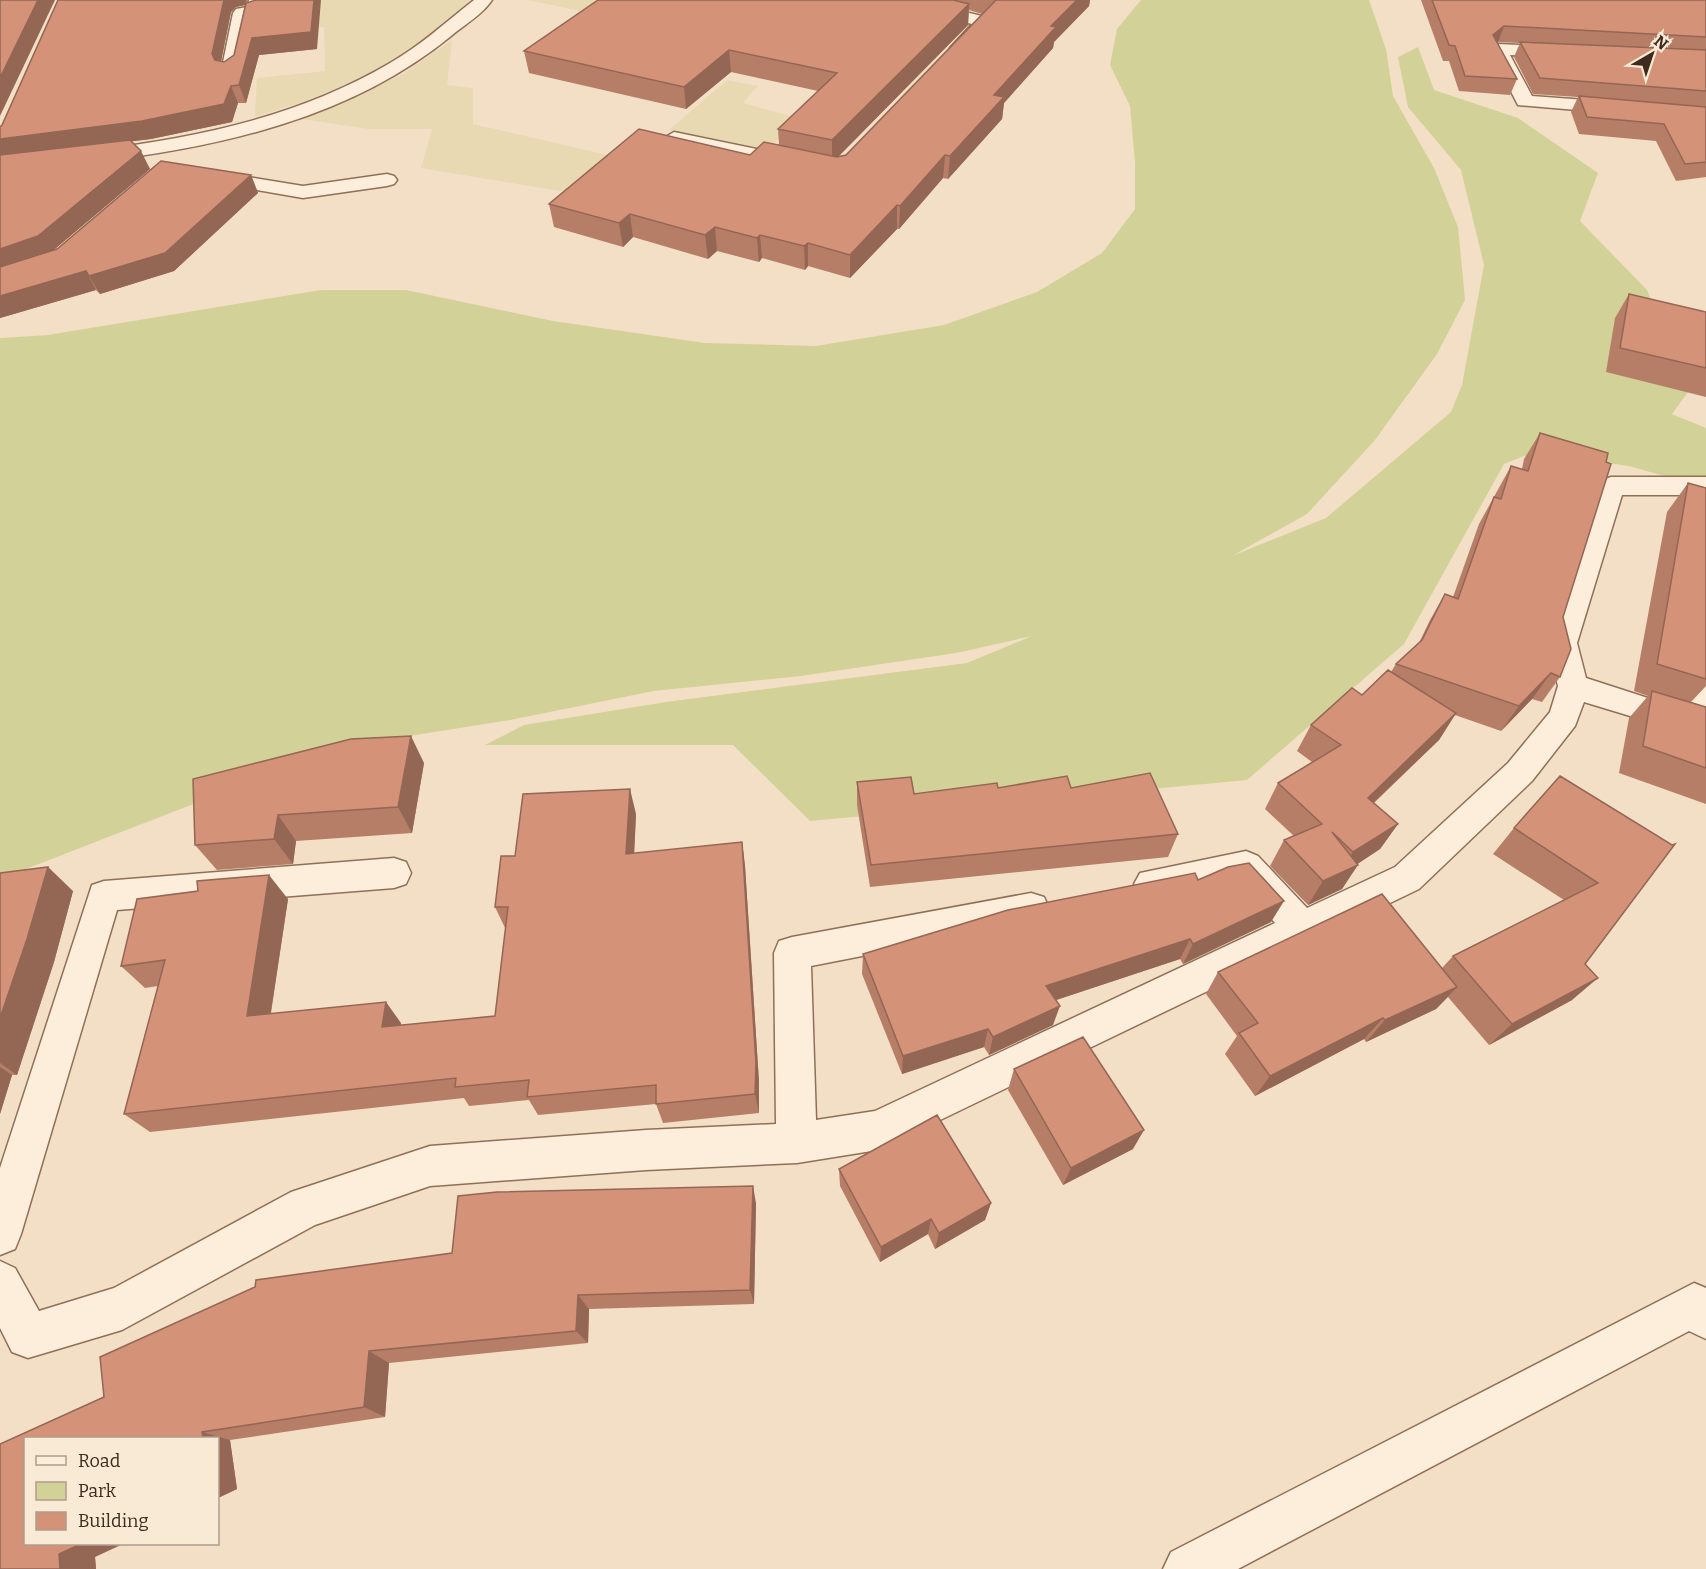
<svg xmlns="http://www.w3.org/2000/svg" width="1706" height="1569" font-family="Bitter,serif">
	<rect width="100%" height="100%" fill="#f3dfc5"/>
	<!-- farmland -->
	<path fill="#e9d9b2" d="M292,0H470L434,35L362,78L306,101L255,117L257,78L325,71L324,27L290,28Z
		M528,0H630L628,21Z
		M452,40L447,85L473,88V124L612,156L566,192L421,168L432,129H369L289,117L341,102L403,74Z
		M727,80L758,86L743,103L801,119L763,153L669,130Z"/>
	<!-- green -->
	<path fill="#d2d298" d="M1141,0H1369L1386,49L1393,96L1434,168L1458,227L1465,300L1437,354L1375,440L1307,514L1232,556L1326,518L1451,412L1462,385L1484,265L1461,170L1408,107L1398,57L1418,47L1434,90L1518,118L1598,173L1580,221L1647,290L1688,392L1672,414L1706,428V488L1629,466L1532,453L1504,464L1404,644L1247,780L810,821L733,745H485L524,725L666,702L967,663L1032,636L956,653L801,676L654,691L510,720L403,737L307,760L0,879V338L48,335L321,290H406L553,321L705,343L816,346L944,325L1037,292L1102,253L1135,209V163L1130,106L1110,65L1117,29Z"/>
	<g fill="none" stroke-linecap="round" stroke-linejoin="round">
		<defs>
			<path id="minor" d="M249,0H265L261,16L250,18L239,72L230,77L224,76L221,72L233,13L236,9L247,7Z
				M474,0H492C483,14 464,25 451,36C351,118 221,147 95,162L88,160L85,156L88,152L95,150C198,138 300,116 390,63C420,46 446,22 474,0Z
				M888,0H916L990,18L993,22L965,52L959,53L950,48L972,24L890,4Z
				M1498,44L1562,47L1571,52L1562,57L1510,55L1532,96L1706,109V121L1518,105L1489,49Z
				M674,132L796,157L803,159L806,163L803,167L796,169L667,142L664,138Z
				M211,171L303,186L387,174L394,176L397,180L394,184L387,186L303,198L204,181L201,177L204,173Z
				M1611,477H1706V495H1622L1577,643L1586,678L1688,711L1691,658L1695,650L1706,647V739L1584,702L1575,726L1532,781L1419,889L878,1150L797,1163L646,1170L430,1186L315,1225L122,1330L28,1358L12,1352L0,1328V1261L15,1268L39,1311L114,1288L291,1192L430,1146L646,1130L776,1124L774,953L779,941L792,937L1031,893L1044,897L1049,908L1044,919L1031,923L811,966L816,1120L875,1111L1275,923L1239,882L1152,899L1140,895L1134,884L1140,873L1246,851L1258,856L1307,908L1395,867L1508,763L1550,712L1558,686L1547,643L1598,486L1602,480Z
				M394,858L406,862L411,873L406,884L394,888L117,910L21,1234L15,1249L0,1255V1168L92,885L104,881Z
				M1694,1283L1706,1288V1339L1689,1331L1238,1569H1163L1171,1552Z"/>
		</defs>
		<!-- minor casing -->
		<use href="#minor" stroke="#906f59" stroke-width="3"/>
		<!-- minor -->
		<use href="#minor" fill="#fceeda" fill-rule="evenodd"/>
	</g>
	<!-- wall -->
	<path fill="#b67e67" fill-rule="evenodd" d="M247,0L246,3L317,49L259,55L246,103H238L232,122L151,139L132,141L150,169L53,250L251,175L258,193L174,271L100,294L96,290L0,318V127ZM245,5L234,55L224,62L221,61L231,12L236,7Z
		M598,0H1090L1089,6L1054,42L1053,48L1004,103L1002,119L948,179L943,178L899,229H897L850,278L808,266L805,270L762,258L759,262L717,251L708,259L633,237L623,247L554,227L549,204L750,155L779,145L778,129L818,91L731,72L686,109L529,73L524,51ZM969,10L982,14L846,155L838,157L968,25Z
		M1421,0H1706V177L1676,181L1656,141L1579,134L1571,112L1578,97L1533,94L1514,57L1520,43L1497,42L1517,79L1510,95L1459,91L1449,61H1443Z
		M1629,294L1706,312V397L1606,372L1615,318Z
		M1540,433L1563,617L1560,677L1542,702L1532,699L1501,731L1455,715L1439,740L1374,803L1398,824L1380,849L1357,864L1342,889L1308,905L1270,866L1284,840L1294,836L1265,809L1278,783L1312,762L1297,751L1311,725L1362,695L1391,672L1396,664L1419,643L1430,620L1445,594L1453,597L1479,524L1511,466L1522,469L1524,459Z
		M1688,483L1706,488V686L1691,702L1706,707V804L1619,773L1629,718L1648,696L1634,691L1667,512Z
		M424,763L412,833L296,841L293,864L217,870L195,845Z
		M857,782L914,794L998,788H1071L1178,834L1168,857L870,887L857,805Z
		M636,814L634,853L742,842L745,866L759,1082V1113L663,1123L656,1104L538,1115L529,1100L469,1106L464,1098L150,1132L124,1114L158,986L145,988L121,966L288,899L271,1013L401,1023V1025L495,1016L506,930L495,907L515,856Z
		M1514,828L1672,845L1585,964L1572,1000L1489,1045L1448,997L1436,1009L1366,1042L1364,1039L1255,1096L1225,1054L1237,1036L1206,994L1218,972L1442,968L1453,956L1564,900L1493,854Z
		M0,873L73,891L54,962L17,1075H12L0,1114Z
		M1198,880L1271,922L1183,964L1180,959L1056,1000L1053,1025L989,1055L984,1047L902,1074L862,974L863,954Z
		M1014,1069L1133,1149L1063,1185L1008,1090Z
		M839,1169L991,1203L985,1220L935,1249L928,1234L880,1262L840,1186Z
		M756,1203L754,1304L589,1309L588,1343L389,1363L385,1417L230,1440L237,1489L218,1498V1438L95,1557L96,1569H0L452,1253Z"/>
	<!-- shaded-wall -->
	<path fill="#946654" d="M38,0H55L0,116V78Z
		M224,0H247L245,5L236,7L231,12L219,72L212,54Z
		M314,0H321L317,49L259,55L246,103L239,85L252,38Z
		M1076,0H1090L1089,6L1054,42L1053,48L1004,103L1002,119L948,179L950,156L994,95L1051,26Z
		M969,4L968,25L832,163V140Z
		M1504,26L1498,42L1487,50L1493,35Z
		M729,50L731,72L686,109L684,87Z
		M231,86L238,103L232,122L151,139L0,158V139Z
		M141,151L150,169L49,254L0,271V249Z
		M945,155L943,178L899,229L900,206Z
		M251,175L258,193L174,271L100,294L89,276Z
		M897,205V229L850,278V255Z
		M630,214L633,237L623,247L619,223Z
		M715,227L717,251L708,259L705,235Z
		M760,235L762,258L759,262L757,238Z
		M808,243V266L805,270L804,246Z
		M86,271L96,290L0,318V296Z
		M1551,673L1532,699L1501,731L1519,706Z
		M1456,713L1439,740L1352,823L1368,798Z
		M411,736L424,763L412,833L398,807Z
		M630,789L636,814L633,878L626,854Z
		M278,815L296,841L293,864L274,839Z
		M1398,824L1380,849L1353,867L1358,865L1342,889L1308,905L1323,881L1340,873L1353,852Z
		M742,842L745,866L759,1082V1113L755,1094Z
		M48,867L73,891L54,962L17,1075L0,1063V1018Z
		M269,875L288,899L267,1037L247,1016Z
		M1284,901L1271,922L1183,964L1193,944Z
		M1190,939L1180,959L1041,1005L1046,986Z
		M1598,978L1572,1000L1489,1045L1512,1024Z
		M1457,987L1436,1009L1366,1042L1385,1020Z
		M386,1002L401,1023L398,1048L382,1027Z
		M1060,1006L1053,1025L989,1055L993,1037Z
		M1383,1018L1364,1039L1255,1096L1270,1076Z
		M988,1029L984,1047L902,1074L903,1056Z
		M0,1067L12,1075L0,1114Z
		M1144,1130L1133,1149L1063,1185L1071,1168Z
		M753,1186L756,1203L754,1304L750,1290Z
		M991,1203L985,1220L935,1249L939,1233Z
		M931,1219L928,1234L880,1262L881,1247Z
		M578,1295L589,1309L588,1343L576,1331Z
		M369,1351L389,1363L385,1417L364,1407Z
		M202,1432L230,1440L237,1489L218,1498V1438H203Z
		M81,1544H123L95,1557L96,1569H60L59,1554Z"/>
	<!-- building -->
	<path fill="#d49278" stroke="#946654" stroke-width="1.5" d="M0,0H38L0,78Z
		M58,0H224L212,54L215,60L224,62L234,55L246,3L256,0H314L311,32L252,38L239,85L231,86L224,104L142,121L0,139V127L2,125Z
		M598,0H953L969,4L832,140L778,129L837,73L729,50L684,87L524,51Z
		M996,0H1077L1051,26L1056,27L994,95L1004,97L950,156L945,155L900,206L897,205L850,255L808,243L804,246L760,235L757,238L715,227L705,235L630,214L619,223L549,204L639,129L750,155L764,142L837,157L846,155Z
		M1432,0H1706V37L1504,26L1493,35L1517,79L1465,76L1455,46L1449,45Z
		M1520,42L1706,50V91L1540,78Z
		M1579,96L1706,107V162L1685,164L1664,124L1587,117Z
		M130,140L141,151L38,236L0,249V155Z
		M161,161L251,175L165,253L89,276L86,271L0,296V267L57,249Z
		M1629,294L1706,312V368L1620,348Z
		M1540,433L1608,453L1606,462L1611,464L1563,617L1571,649L1560,677L1551,673L1519,706L1396,664L1422,640L1445,594L1458,599L1494,497L1501,499L1511,466L1528,471Z
		M1688,483L1706,488V679L1657,664Z
		M1388,670L1456,713L1368,798L1398,824L1353,852L1332,832L1358,865L1323,881L1284,840L1322,824L1278,783L1341,745L1311,725L1352,688L1362,695Z
		M1652,691L1706,707V768L1643,746Z
		M411,736L398,807L278,815L274,839L195,845L193,779L351,739Z
		M1150,773L1178,834L871,865L857,782L911,777L914,794L997,783L998,788L1067,776L1071,788Z
		M1560,776L1672,845L1675,844L1585,964L1598,978L1512,1024L1453,956L1598,883L1514,828Z
		M630,789L626,854L742,842L756,1063L755,1094L656,1104V1085L527,1097L529,1080L455,1087L456,1078L124,1114L165,960L121,966L137,899L198,891L197,881L269,875L247,1016L386,1002L382,1027L495,1016L508,907H495L501,856H515L523,794Z
		M1249,863L1284,901L1193,944L1190,939L1046,986L1060,1006L993,1037L988,1029L903,1056L863,954L1008,910L1195,873L1198,880L1228,867Z
		M48,867L27,939L0,1018V873Z
		M1382,894L1457,987L1385,1020L1383,1018L1270,1076L1239,1033L1258,1023L1218,972Z
		M1083,1037L1144,1130L1071,1168L1014,1069Z
		M937,1115L991,1203L939,1233L931,1219L881,1247L839,1169Z
		M753,1186L750,1290L578,1295L576,1331L369,1351L364,1407L202,1432L203,1438H26V1544H81L59,1554L60,1569H0V1444L104,1397L100,1357L255,1287L256,1280L452,1253L458,1196L497,1192Z"/>
	<!-- legend -->
	<rect x="24" y="1437" width="195" height="108" fill="#f9ead6" stroke="#af9d8c" stroke-width="1.5"/>
	<rect x="36" y="1456" width="30" height="9" fill="#fceeda" stroke="#af9d8c" stroke-width="1.5"/>
	<text x="78" y="1467" font-size="18" fill="#3f2a1e">Road</text>
	<rect x="36" y="1482" width="30" height="18" fill="#d2d298" stroke="#af9d8c" stroke-width="1.5"/>
	<text x="78" y="1497" font-size="18" fill="#3f2a1e">Park</text>
	<rect x="36" y="1512" width="30" height="18" fill="#d49278" stroke="#af9d8c" stroke-width="1.5"/>
	<text x="78" y="1527" font-size="18" fill="#3f2a1e">Building</text>
	<!-- north arrow -->
	<g transform="translate(1652 54) rotate(39)" stroke="#f9ead6" stroke-width="4.5" paint-order="stroke">
	<path d="M0-4.5L10 22L0 15L-10 22Z" fill="#3f2a1e"/>
	<text y="-9" font-size="16" font-weight="bold" text-anchor="middle" fill="#3f2a1e">N</text>
	</g>
</svg>
